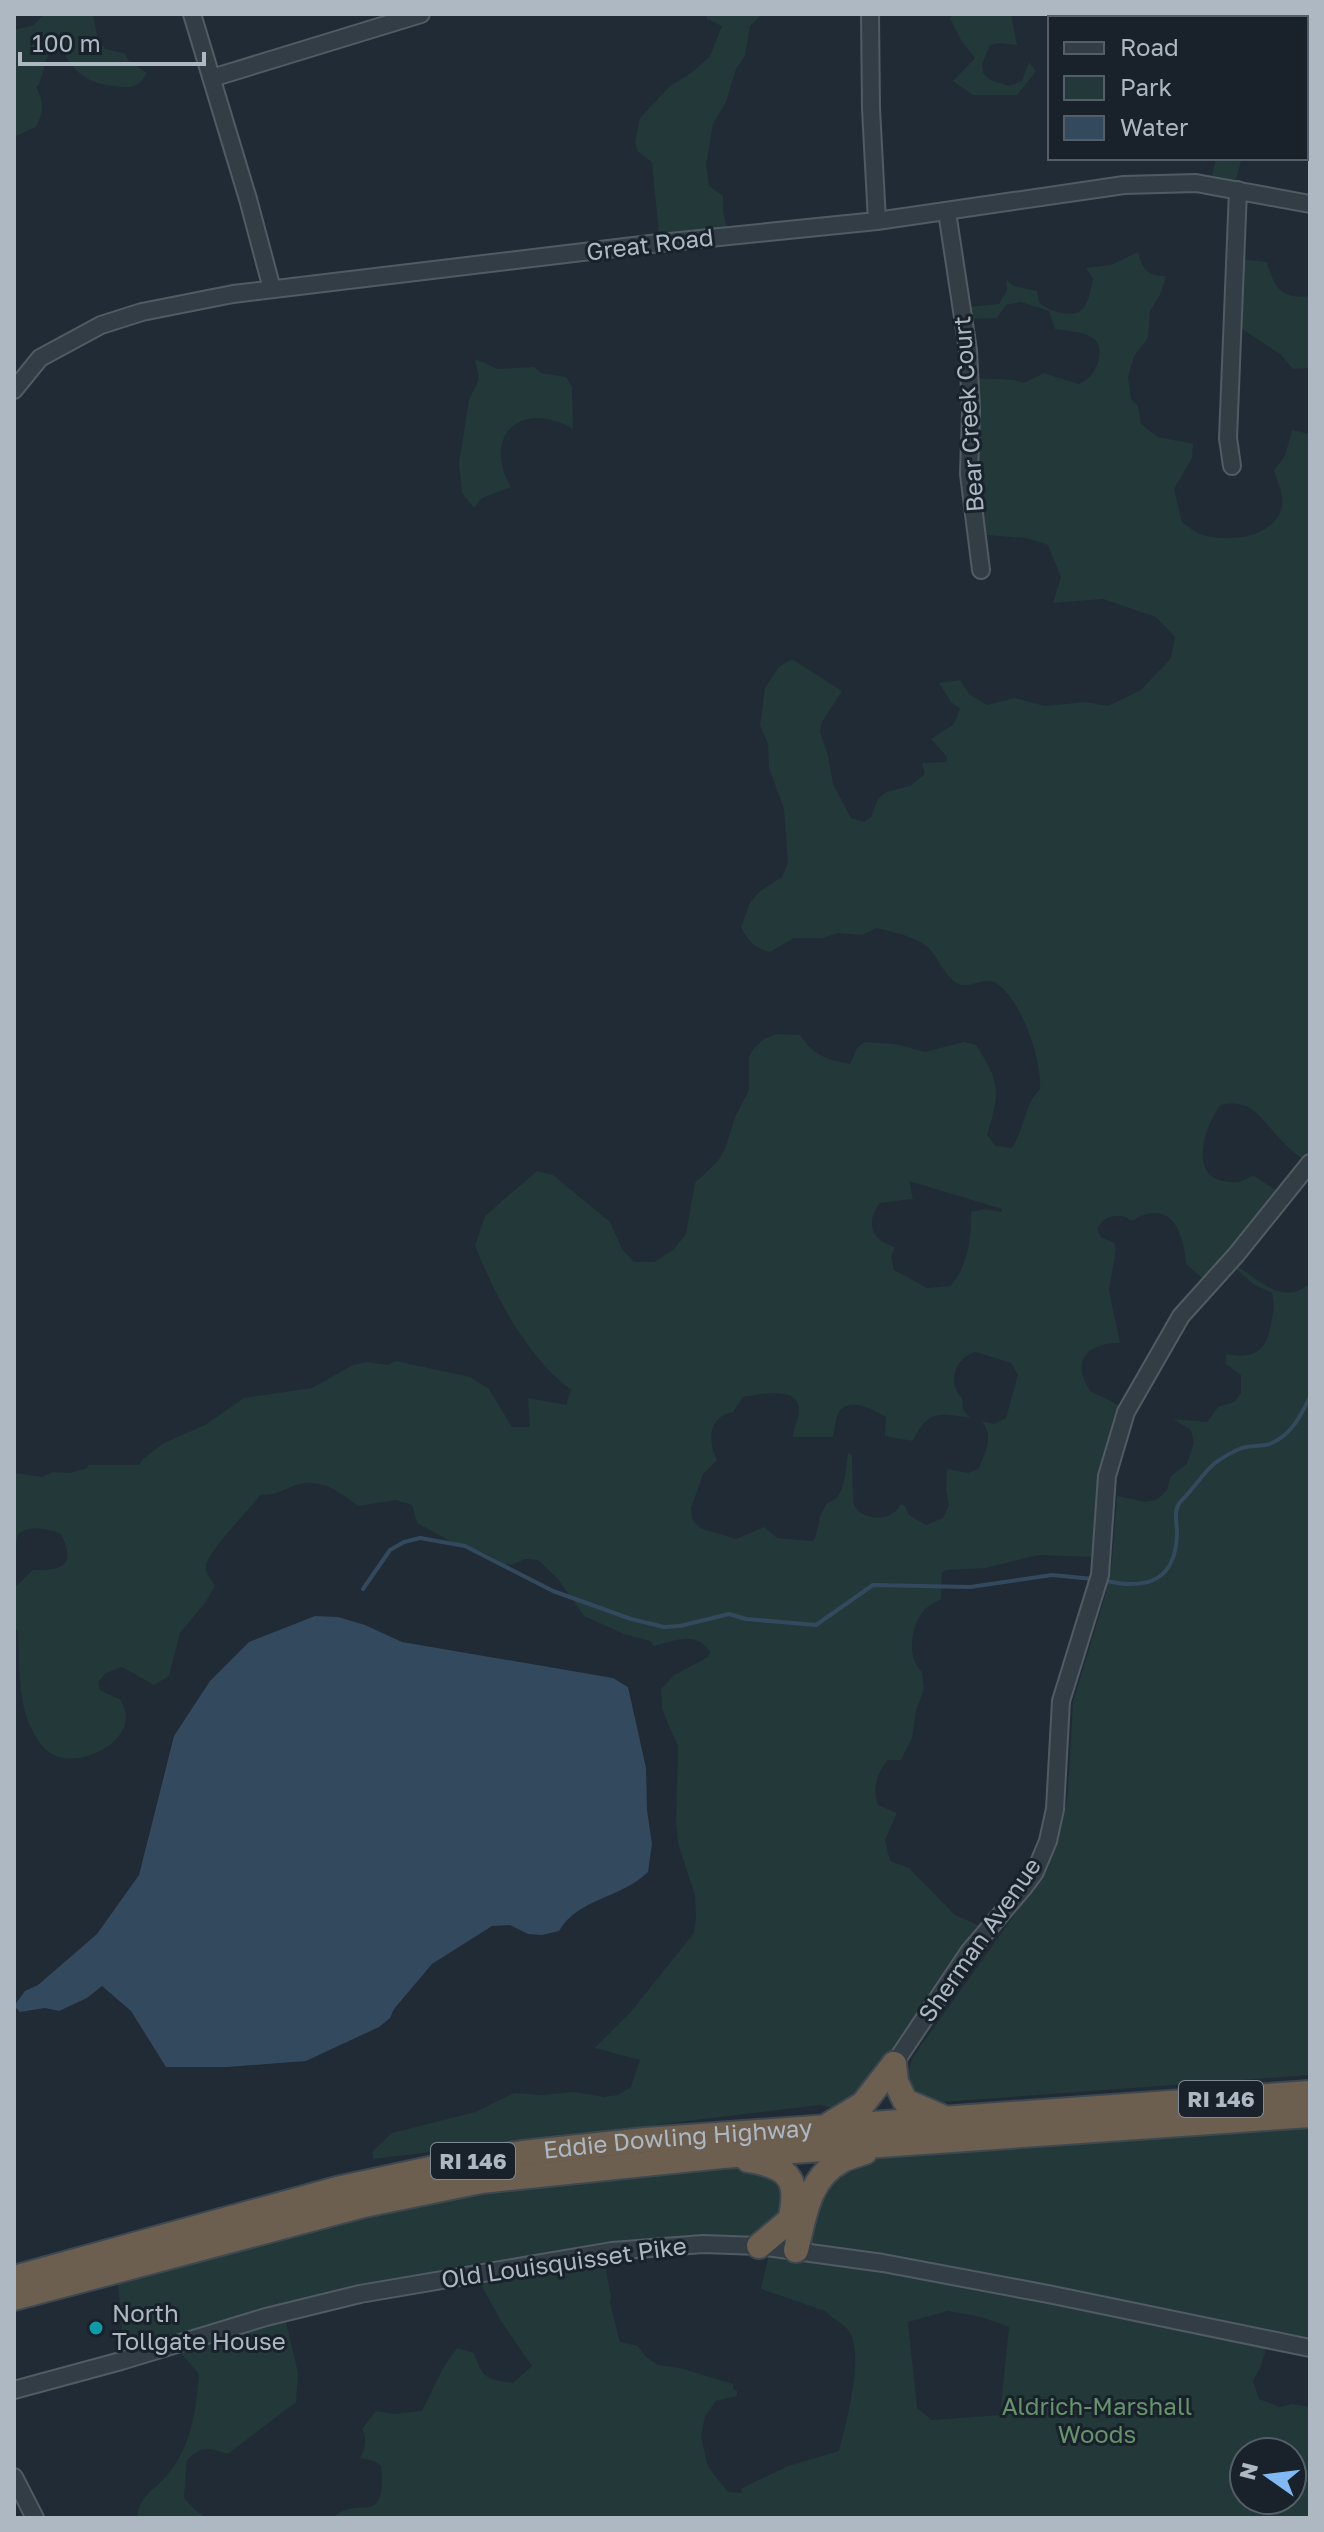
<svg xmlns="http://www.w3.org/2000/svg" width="1324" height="2532" font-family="'Golos Text',sans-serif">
	<rect width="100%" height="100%" fill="#202b36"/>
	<!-- green -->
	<path fill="#233838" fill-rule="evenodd" d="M44,14H93L97,36L105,49L124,53L129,61L147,73C137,89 133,88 114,86C78,83 69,63 54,35L39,85L36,86C44,103 44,110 36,127L14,137V30L34,25Z
		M707,14H762L750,26L745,56L736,69L726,102L713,124L706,165L709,186L723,196V211L729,236L660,245L652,162L637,151L635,142L640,118L670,86L694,71L710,56L722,26L707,19Z
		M954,14H1011L1017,45L1000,43L990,45L982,64L983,73L990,80L1009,86L1022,81L1029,62L1036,71L1017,95H973L953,81L975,58L962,42L950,18Z
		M1114,14H1200L1205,18H1114Z
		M1306,45L1310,46V143L1306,145Z
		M1216,158H1242L1233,189L1210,185Z
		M1138,252C1143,270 1147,276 1166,276L1160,295L1150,311L1148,338L1134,356L1128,377L1131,399L1138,406L1141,424L1158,437L1193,444L1192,458L1174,489L1182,522C1188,526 1195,533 1203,535C1228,542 1275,539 1282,506C1284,495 1277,480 1274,470L1285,456L1292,430L1310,434V1162L1308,1163C1299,1156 1290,1150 1283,1142C1263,1122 1253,1097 1220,1105C1206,1125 1188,1174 1223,1181C1236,1184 1242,1182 1253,1175L1277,1191L1209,1284L1186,1264C1184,1231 1170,1197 1132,1221C1120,1211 1103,1216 1097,1229L1101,1237L1114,1243L1116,1250L1109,1290L1120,1343C1103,1342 1078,1350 1082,1372C1083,1379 1087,1385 1090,1391L1129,1410L1097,1557L1038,1555L986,1568L947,1570L942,1572L941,1599C937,1602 933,1603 929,1606C911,1619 905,1657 922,1672L924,1689L916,1711L912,1738L901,1760H888C877,1772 872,1790 878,1805L897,1813L885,1840L890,1861L909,1868L955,1915L989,1930L854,2113L820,2105L373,2159L372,2152L392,2133L475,2112L514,2093L543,2095L574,2092L604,2097L618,2095L631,2087L640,2060L595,2048L629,2014L694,1933L696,1918L695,1896L678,1843L676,1823L678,1747L662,1709L661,1689L674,1675L708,1657L710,1652C695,1630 676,1641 654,1646L650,1641L624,1634L584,1616L558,1579L538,1560L525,1559L512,1565L504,1564L483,1552L450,1541L417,1523L412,1505L396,1500L358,1506C338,1491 317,1475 291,1487C279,1492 274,1495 260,1495C250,1510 205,1553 206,1568C206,1574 212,1581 215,1586L205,1603L180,1633L169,1676L154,1685L122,1667L106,1673L98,1682L100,1690L121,1700C123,1705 127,1713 126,1718C124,1748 76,1768 52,1754C44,1750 36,1738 32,1730C17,1701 20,1663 18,1631L14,1627V1588L33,1570C64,1571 76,1565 61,1534C46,1528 31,1525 18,1534L14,1555V1473L42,1477L53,1472L70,1473L87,1468L88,1465H139L142,1460L162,1444L205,1425L244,1398L312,1388L353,1365L367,1362L388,1365L396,1361L470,1377L489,1389L512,1427H530L528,1398L566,1405L571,1390C525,1354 497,1299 475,1246L485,1216L537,1171L553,1175L610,1222L622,1249L634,1262H654L673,1250L686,1234L695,1183L718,1161L725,1149L735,1117L749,1090V1057L754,1048L764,1039L776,1034L800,1035C813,1055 827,1060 850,1064L857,1048L864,1042L895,1044L925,1052L964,1042L976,1045C1001,1083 1000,1093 987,1135L996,1146L1012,1148C1025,1128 1024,1105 1040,1089C1042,1060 1022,1000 996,983C983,975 969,992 955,982C945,974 940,963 933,953C922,937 895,933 877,928L862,935L838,933L823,938H794L770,952C754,948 749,942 741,927L750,903L759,892L782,877L788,863L784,809L769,768L768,744L760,726L765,688L779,667L792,659L842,691L822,722L820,731L828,756L833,784L851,818L864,822L871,817L878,799L886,792L910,786L925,774L922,763L946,762L947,757L931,739L954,724L960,709L951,702L939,683L960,680L969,694L987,705L1015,698L1045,706L1086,702L1108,706L1141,690L1171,658L1175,637L1156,617L1103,599L1053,603L1061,577L1048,545L1026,538L986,535L972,474L973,378C990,380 1010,377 1024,383L1044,373L1078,384C1095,380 1108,350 1093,338C1083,331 1066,331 1055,329L1049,311L1021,302L1006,305L997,318L968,319L967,307L999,304L1007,290L1006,280L1014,286L1037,291L1039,302C1047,309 1052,311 1063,313C1087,318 1089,298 1093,279L1086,268L1111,265ZM909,1181L1002,1209V1212L984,1209L971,1212C972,1237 967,1269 950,1286L927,1288L894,1270L891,1257L895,1247C871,1241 865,1222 880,1203L913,1199ZM976,1352L1011,1363L1018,1375L1006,1418L994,1424L981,1421C995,1435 985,1452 979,1468L968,1473L947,1469L946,1490L949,1505L943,1518L926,1525L909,1515L905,1506L901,1504C892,1522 863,1522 854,1505C853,1503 852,1459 852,1455L848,1453C845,1469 847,1498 827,1503L821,1514L815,1539L812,1541L777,1538L764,1527L736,1539L700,1528L692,1519L691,1508L703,1474L717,1460C708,1442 707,1417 733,1412L743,1397C758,1395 801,1384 799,1412C798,1421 793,1428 793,1437H833C835,1429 835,1418 839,1412C849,1396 875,1410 886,1417L885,1436L913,1441C928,1410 938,1413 970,1418L963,1410L962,1398C946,1384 956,1356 976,1352Z
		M1238,259L1267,262C1274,287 1281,300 1310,296V368L1293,369L1280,354L1239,327Z
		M475,359L498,369L534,367L541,373L566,377L572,387L573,429C522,399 481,435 511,487L482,498L474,508L462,493L459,463L469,400L479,379Z
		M1230,1263C1257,1274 1280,1310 1310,1283V2075L929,2103L917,2094L907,2075L913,2057L1027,1897L1056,1847L1068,1796L1073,1702L1105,1596L1112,1560L1117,1496L1146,1502L1158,1499L1167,1490L1171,1476L1187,1464L1194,1442L1191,1430L1173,1419L1207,1422L1218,1407L1234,1402L1241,1393V1375L1226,1364V1354C1254,1359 1266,1352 1271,1324C1273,1313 1275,1304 1272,1293L1253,1284Z
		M1310,2114V2348L1269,2341L1260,2368L1253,2381L1259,2399L1280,2407L1292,2404L1310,2407V2518H333C358,2493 387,2531 381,2466L374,2461L360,2458C366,2447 367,2440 362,2429L376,2411L394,2414L422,2411L443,2368L457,2348L474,2353C483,2379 486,2379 513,2383L532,2366L501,2321L479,2281L534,2273L532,2266L284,2313L298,2373L296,2402L228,2454C208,2448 203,2445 187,2460L184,2498L195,2510L204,2516L203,2518H137C139,2495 155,2490 168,2474C192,2445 196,2409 199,2374L175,2346L142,2355L137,2342L122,2331L117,2272L357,2206L719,2159L786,2173L776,2247L815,2251L810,2243L807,2226L828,2181L860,2157ZM770,2249L761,2289L825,2311C832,2319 844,2323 849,2331C865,2356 846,2422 839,2451L788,2466L742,2488L741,2493L728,2492L708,2467L701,2437L705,2416L716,2401L737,2396V2391L733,2389V2384L680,2368L658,2365L646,2357L638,2346L620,2342L610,2303L611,2297L603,2254ZM948,2311L981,2317L1009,2327L1000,2415L932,2420L917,2408L908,2322ZM1244,2452H1292V2500H1244Z"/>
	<!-- water -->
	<path fill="#33495d" d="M315,1616L338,1617L365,1625L402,1642L613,1678L628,1687L646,1768L647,1810L652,1844L648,1872C622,1898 578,1898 559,1931L542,1935L528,1934L510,1925L492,1926L432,1964L394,2009L390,2018L379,2027L306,2061L227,2067H166L131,2011L102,1986L87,1998L59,2011L45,2008L20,2012L14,2006L25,1991L38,1985L97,1934L139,1875L174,1736L210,1681L249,1642Z"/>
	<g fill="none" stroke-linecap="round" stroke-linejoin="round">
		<!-- stream -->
		<path stroke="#33495d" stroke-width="4" d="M1106,1581C1147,1590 1176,1581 1177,1533C1177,1521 1172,1509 1183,1499C1194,1488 1203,1473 1215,1463C1222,1458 1234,1451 1242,1448C1251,1445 1263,1447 1272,1443C1292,1434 1301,1415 1310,1397
			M363,1589L390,1550L404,1542L420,1538L465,1546L553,1591L631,1619L664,1627L680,1626L729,1614L746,1619L816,1625L873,1585L970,1587L1052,1575L1093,1579"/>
		<defs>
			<path id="minor" d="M192,14L248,199L272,289
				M870,14L871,109L877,221
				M212,78L421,14
				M947,212L968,350L971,410L969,474L981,570
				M14,390L40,358L101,325L142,312L233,294L650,244L877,221L1124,185L1196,183L1310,204
				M1232,466L1228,438L1238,190
				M894,2064L969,1952L1024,1887L1035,1872L1048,1841L1055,1809L1061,1701L1100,1575L1107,1476L1126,1412L1181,1316L1236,1255L1310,1163
				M14,2390L121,2361L266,2317L360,2294L612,2251L703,2244L759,2246L883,2263L1048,2294L1310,2348
				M14,2477L35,2518"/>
			<g id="highway">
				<path d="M894,2064L896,2082L905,2101L940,2116"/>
				<path d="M830,2124L863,2104L894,2064"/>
				<path d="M748,2160C793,2167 800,2182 789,2225"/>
				<path d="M759,2246L790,2220"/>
				<path d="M796,2250C804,2218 808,2178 841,2161C848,2157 857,2155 865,2152"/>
				<path id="s1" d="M14,2278L337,2189L453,2164L522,2153L645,2140L1310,2093"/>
				<path d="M14,2298L364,2205L481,2181L722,2156L1310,2115"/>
			</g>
		</defs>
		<!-- minor casing -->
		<use href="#minor" stroke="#515b64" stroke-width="20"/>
		<!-- highway casing -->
		<use href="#highway" stroke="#3e4851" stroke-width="28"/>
		<!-- minor -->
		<use href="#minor" stroke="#333d46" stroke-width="16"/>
		<!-- highway -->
		<use href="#highway" stroke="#6c5f50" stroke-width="24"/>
	</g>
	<!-- markers -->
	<circle fill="#0f9aa8" stroke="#19222b" stroke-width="3" cx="96" cy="2328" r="8"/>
	<g text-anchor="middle" stroke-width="6" stroke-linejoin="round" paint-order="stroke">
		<!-- shield labels -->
		<g fill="#19222b" stroke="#818b95" stroke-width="2">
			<rect x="1179" y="2081" width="84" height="36" rx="6"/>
			<rect x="431" y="2143" width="84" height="36" rx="6"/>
		</g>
		<g font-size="22" font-weight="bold" fill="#adb8c3">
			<text x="1221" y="2107">RI 146</text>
			<text x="473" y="2169">RI 146</text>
		</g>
		<!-- street labels -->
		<g font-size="24" fill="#adb8c3" stroke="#19222b">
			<text transform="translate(650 245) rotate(-7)" y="8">Great Road</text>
			<text transform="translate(969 414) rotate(-94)" y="8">Bear Creek Court</text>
			<text transform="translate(980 1940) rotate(-55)" y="8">Sherman Avenue</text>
			<text dy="8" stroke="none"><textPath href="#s1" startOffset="680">Eddie Dowling Highway</textPath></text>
			<text transform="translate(564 2263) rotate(-8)" y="8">Old Louisquisset Pike</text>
		</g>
		<!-- poi labels -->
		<g font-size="24" fill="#adb8c3" stroke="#19222b" text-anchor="start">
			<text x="112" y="2322">North<tspan x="112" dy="28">Tollgate House</tspan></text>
		</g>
		<!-- park labels -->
		<g font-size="24" fill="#66936c" stroke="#19222b">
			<text x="1097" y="2415">Aldrich-Marshall<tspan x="1097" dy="28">Woods</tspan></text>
		</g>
	</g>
	<!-- border -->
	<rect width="1324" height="2532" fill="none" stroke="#adb8c3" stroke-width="32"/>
	<!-- legend -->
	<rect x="1048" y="16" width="260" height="144" fill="#19222b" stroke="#545e68" stroke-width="2"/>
	<rect x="1064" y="42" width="40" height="12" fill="#333d46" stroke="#545e68" stroke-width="2"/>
	<text x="1120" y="56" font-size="24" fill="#adb8c3">Road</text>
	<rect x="1064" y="76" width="40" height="24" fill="#233838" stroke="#545e68" stroke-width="2"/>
	<text x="1120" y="96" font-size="24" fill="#adb8c3">Park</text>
	<rect x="1064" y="116" width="40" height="24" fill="#33495d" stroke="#545e68" stroke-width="2"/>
	<text x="1120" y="136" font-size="24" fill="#adb8c3">Water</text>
	<!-- north arrow -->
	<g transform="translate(1268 2476) rotate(284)"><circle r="38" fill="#19222b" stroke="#545e68" stroke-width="2"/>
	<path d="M0-6L14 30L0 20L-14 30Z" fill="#81b9f5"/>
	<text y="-12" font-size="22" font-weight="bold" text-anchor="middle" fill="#adb8c3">N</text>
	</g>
	<!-- scale -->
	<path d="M20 52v12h184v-12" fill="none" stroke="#adb8c3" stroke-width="4"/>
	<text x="32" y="52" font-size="24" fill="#adb8c3" stroke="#19222b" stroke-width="6" paint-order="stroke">100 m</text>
</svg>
